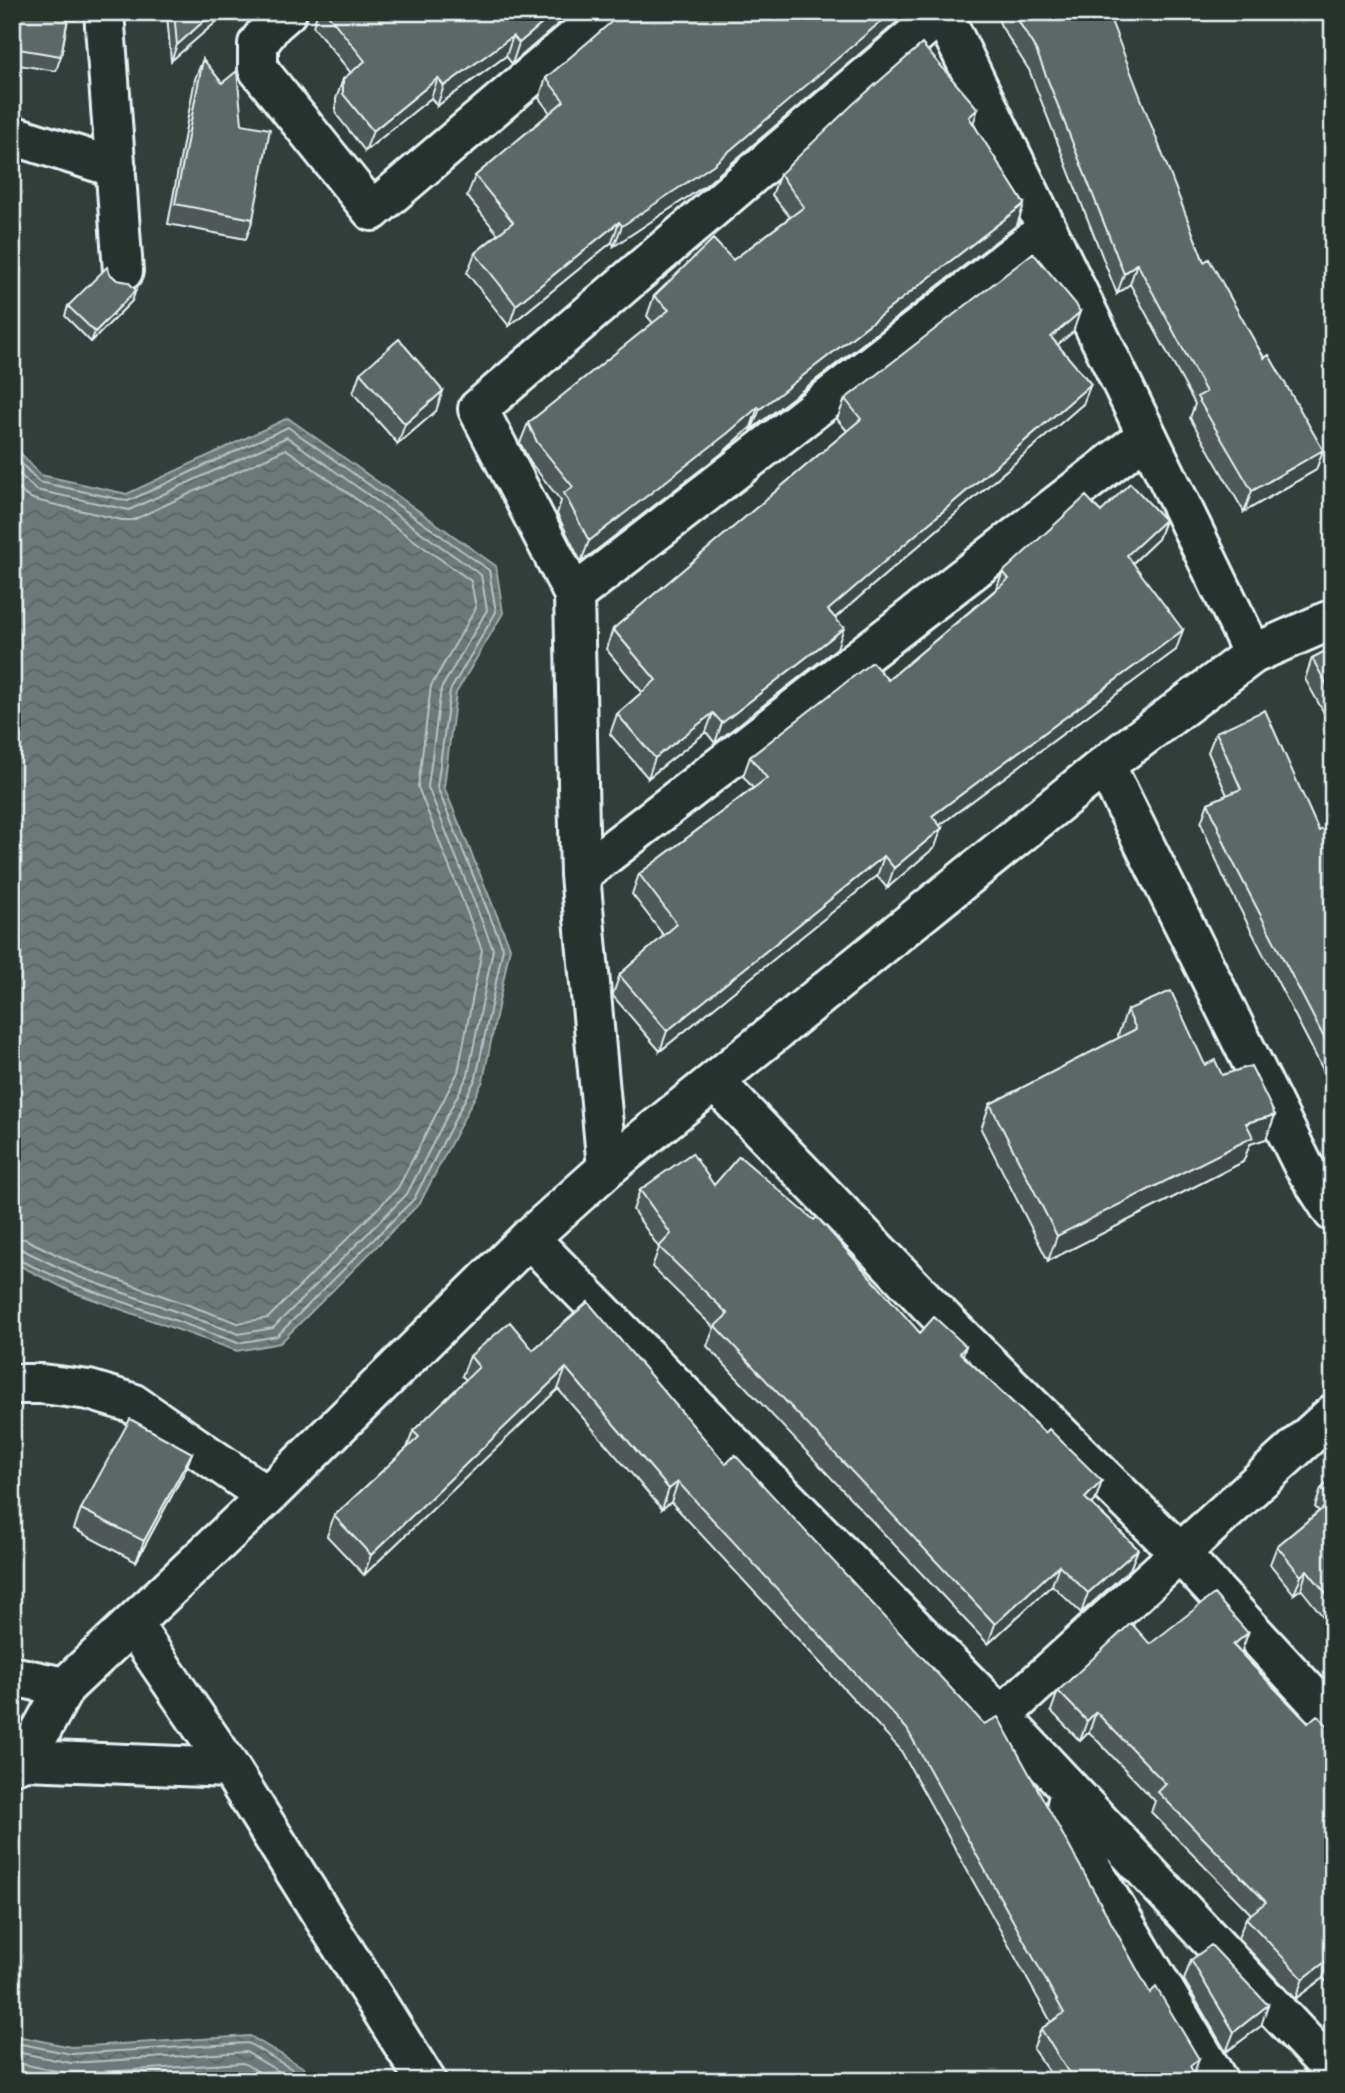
<svg xmlns="http://www.w3.org/2000/svg" width="1345" height="2093" font-family="'Comic Neue',sans-serif">
	<defs>
		<pattern id="water-waves" width="16" height="10" patternUnits="userSpaceOnUse" patternTransform="scale(1.75)"><rect width="16" height="10" fill="#6d7978"/><path d="M0 5q4-4 8 0t8 0" fill="none" stroke="#5b6363"/></pattern>
	</defs>
	<rect width="100%" height="100%" fill="#323e39"/>
	<filter id="ink" filterUnits="userSpaceOnUse"><feTurbulence type="fractalNoise" baseFrequency=".0143" numOctaves="2"/><feDisplacementMap in="SourceGraphic" scale="14" xChannelSelector="R" yChannelSelector="G"/><feConvolveMatrix kernelMatrix="1 2 1 2 8 2 1 2 1" color-interpolation-filters="sRGB"/></filter>
	<g filter="url(#ink)">
		<!-- water -->
		<path fill="url(#water-waves)" stroke="#9ea9ab" stroke-width="2" d="M288,418L496,566L503,613L456,693L444,787L510,947L483,1081L420,1203L280,1343L237,1351L70,1291L12,1262V444L41,475L127,494Z
			M12,2035L71,2047L250,2036L326,2081H12Z"/>
		<g fill="none" stroke-linecap="round" stroke-linejoin="round">
			<!-- shore -->
			<path stroke="#b7c1c5" stroke-width="2" d="M12,454L39,482L128,501L288,427L489,570L496,612L450,691L437,787L503,948L476,1078L414,1199L277,1336L238,1343L73,1284L12,1257
				M12,467L36,490L129,510L287,437L481,575L487,610L441,689L428,787L493,949L468,1075L407,1194L273,1328L239,1334L76,1276L21,1249L12,1248
				M12,482L25,495L35,500L122,520H133L286,449L471,581L476,608L431,686L418,787L482,950L458,1072L398,1188L268,1318L238,1323L80,1266L25,1239L12,1237
				M12,2042L71,2054L248,2043L312,2081
				M12,2051L71,2063L246,2052L295,2081
				M12,2062L71,2074L243,2063L275,2081"/>
			<defs>
				<path id="minor" d="M104,12L123,271
					M287,12L273,24L258,44V69L372,211L606,12
					M942,12L1253,654
					M12,135L116,168
					M574,595L1047,229
					M1105,765L1303,1165L1333,1212
					M580,875L1146,436
					M715,1082L949,1325L1179,1552L1333,1719
					M607,1168L580,875L574,595L478,409L942,12
					M529,1238L1001,1716L1333,2071
					M12,1384H42L89,1390L132,1403L267,1496
					M133,1625L230,1768L426,2081
					M12,1676L65,1687
					M1001,1716L1333,1414
					M25,1760L65,1687L267,1496L529,1238L607,1168L1105,765L1253,654L1333,619
					M12,1765L25,1760L230,1768
					M1070,1790L1066,1809L1069,1830L1218,2081"/>
			</defs>
			<!-- minor casing -->
			<use href="#minor" stroke="#e8f1f8" stroke-width="44"/>
			<!-- minor -->
			<use href="#minor" stroke="#26332d" stroke-width="38"/>
		</g>
		<!-- wall -->
		<path fill="#4f5957" stroke="#e8f1f8" stroke-width="2" d="M12,12H78L76,20L68,19L61,56L56,71L12,64Z
			M145,12H224L223,16L171,61L167,15L146,18Z
			M318,12H572L512,64L506,56L437,106L431,98L365,151L336,114V99L343,79L351,73L313,26Z
			M995,12H1106L1204,262L1323,450L1316,470L1244,512L1190,418L1195,404L1130,284L1117,294L1029,70L1001,26Z
			M904,16L706,185L614,246L612,242L509,326L467,273L475,253L498,234L467,196L475,176L550,113L539,98L546,78Z
			M203,59L222,83L242,124L253,219L246,239L168,224L195,79Z
			M973,124L1024,204L1017,225L752,429L751,427L721,454L581,562L557,514L561,501L530,462L520,443L528,423L653,323L647,316L654,296L733,260L790,217L772,195L780,174Z
			M109,273L117,280L132,301L91,342L65,316L68,306Z
			M1073,332L1057,345L1083,404L835,618L837,648L715,743L706,732L648,778L610,734L617,714L642,692L606,649L613,629L847,431L837,419L845,399Z
			M360,373L436,411L398,444L353,393Z
			M1101,512L1165,520L1158,539L1133,563L1176,650L940,825L935,847L887,888L877,876L660,1051L613,996V994L620,974L664,936L632,894L639,874L753,788L743,776L750,757L888,680L996,589L1003,572Z
			M1333,647V729L1305,679L1312,658Z
			M1216,732L1319,831L1333,833V1089L1223,876L1201,823L1208,803L1227,795L1208,752Z
			M1127,1010L1205,1065L1222,1075L1275,1115L1266,1139L1250,1144L1243,1162L1048,1261L981,1129L990,1104L1119,1038L1118,1035Z
			M714,1185L920,1333L966,1346L963,1355L1045,1433L1102,1481L1095,1501L1092,1504L1138,1549L1130,1569L1081,1613L1052,1585L988,1644L707,1346L714,1328L652,1267L659,1248L633,1210L640,1190Z
			M588,1302L1194,2073L1198,2081H1055L1033,2049L1041,2029L1051,2022L900,1749L671,1502L662,1509L558,1389L364,1575L327,1536L334,1516L407,1448L413,1431L466,1380L462,1376L470,1356L533,1350Z
			M192,1453L184,1473L136,1562L74,1529L81,1509Z
			M1333,1477V1629L1301,1589L1294,1594L1270,1564L1277,1546L1319,1511L1315,1507L1321,1489Z
			M1248,1633L1241,1653L1308,1723L1333,1731V1989L1323,1978L1295,1999L1238,1938L1246,1918L1251,1914L1151,1812L1155,1801L1089,1732L1080,1741L1051,1711L1058,1691L1150,1644Z
			M1191,1960L1261,2026L1226,2052L1184,1980Z"/>
		<!-- shaded-wall -->
		<path fill="#404947" stroke="#e8f1f8" stroke-width="2" d="M148,12H168L167,15L146,18Z
			M214,12H224L223,16L171,61L177,45Z
			M556,12H572L512,64L519,43Z
			M892,12H905L904,16L706,185L614,246L622,226Z
			M513,36L506,56L437,106L444,86Z
			M438,78L431,98L365,151L373,131Z
			M978,109L971,130L969,117Z
			M1024,204L1017,225L752,429L760,409Z
			M619,222L612,242L509,326L516,305Z
			M1137,263L1130,284L1117,294L1124,274Z
			M136,290L132,301L91,342L95,332Z
			M1080,312L1073,332L1043,357L1051,337Z
			M1091,384L1083,404L821,630L828,610Z
			M443,391L436,411L398,444L405,424Z
			M758,407L751,427L721,454L581,562L589,541Z
			M1323,450L1316,470L1244,512L1252,491Z
			M1165,520L1158,539L1120,575L1127,555Z
			M844,628L837,648L715,743L722,723Z
			M1183,630L1176,650L925,836L932,816Z
			M713,713L706,732L648,778L655,758Z
			M942,828L935,847L887,888L894,868Z
			M884,856L877,876L660,1051L667,1031Z
			M1275,1115L1266,1139L1250,1144L1243,1162L1048,1261L1057,1236L1246,1123Z
			M566,1368L558,1389L364,1575L371,1555Z
			M192,1453L184,1473L136,1562L144,1541Z
			M1102,1481L1095,1501L1078,1518L1085,1498Z
			M678,1482L671,1502L662,1509L669,1489Z
			M1138,1549L1130,1569L1081,1613L1088,1593Z
			M1059,1565L1052,1585L988,1644L995,1624Z
			M1307,1570L1301,1589L1294,1594L1301,1576Z
			M1248,1633L1241,1653L1233,1645Z
			M1096,1712L1089,1732L1080,1741L1087,1721Z
			M1330,1958L1323,1978L1295,1999L1303,1979Z
			M1268,2005L1261,2026L1226,2052L1234,2032Z
			M1199,2059L1192,2079L1190,2066Z"/>
		<!-- building -->
		<path fill="#5c6865" stroke="#e8f1f8" stroke-width="2" d="M12,12H69L61,56L12,48Z
			M174,12H214L177,45Z
			M326,12H556L519,43L513,36L444,86L438,78L373,131L343,94V79L365,61Z
			M623,12H892L713,165L622,226L619,222L516,305L475,253L513,222L475,176L564,101L546,78Z
			M1013,12H1106L1110,18L1204,262L1209,259L1264,358L1269,355L1323,450L1252,491L1197,397L1206,392L1137,263L1124,274L1036,50Z
			M922,44L978,109L969,117L1024,204L760,409L758,407L728,433L589,541L564,493L573,487L537,442L528,423L669,310L654,296L713,239L733,260L804,207L780,174L852,105Z
			M203,59L222,83L237,71L242,124L270,129L253,219L175,204Z
			M1033,253L1076,304L1080,312L1051,337L1091,384L828,610L844,628L722,723L713,713L655,758L617,714L656,680L613,629L861,419L845,399Z
			M107,267L109,273L117,280L128,282L136,290L95,332L68,306Z
			M399,339L443,391L405,424L360,373Z
			M1130,483L1165,520L1127,555L1183,630L932,816L942,828L894,868L884,856L667,1031L620,976V974L677,924L639,874L767,778L750,757L872,662L888,680L1009,579L1003,572L1086,496L1101,512Z
			M1333,647V696L1312,658Z
			M1265,710L1319,831L1328,825L1333,833V1055L1230,856L1208,803L1241,789L1216,732Z
			M1171,991L1205,1065L1215,1060L1222,1075L1251,1066L1275,1115L1246,1123L1253,1137L1057,1236L990,1104L1136,1029L1127,1010Z
			M692,1153L714,1185L739,1156L814,1220L817,1217L920,1333L934,1317L966,1346L960,1353L1045,1433L1049,1429L1102,1481L1085,1498L1138,1549L1088,1593L1059,1565L995,1624L715,1326L728,1314L659,1247L671,1234L640,1190Z
			M588,1302L726,1464L735,1455L984,1724L998,1717L1150,1993L1156,1987L1199,2059L1190,2066L1198,2081H1074L1041,2029L1064,2013L907,1729L678,1482L669,1489L566,1368L371,1555L334,1516L419,1437L413,1431L479,1367L470,1356L510,1322L533,1350Z
			M130,1419L192,1453L144,1541L81,1509Z
			M1333,1477V1499L1321,1489Z
			M1333,1500V1602L1307,1570L1301,1576L1277,1546Z
			M1214,1594L1248,1633L1233,1645L1308,1723L1317,1715L1333,1731V1761L1331,1763L1333,1765V1961L1330,1958L1303,1979L1246,1918L1266,1902L1158,1792L1166,1784L1096,1712L1087,1721L1058,1691L1131,1623L1150,1644Z
			M1211,1945L1268,2005L1234,2032L1191,1960Z"/>
	</g>
	<!-- margin -->
	<rect width="1345" height="2093" fill="none" stroke="#26332d" stroke-width="42"/>
	<rect x="21" y="21" width="1303" height="2051" fill="none" stroke="#e8f1f8" stroke-width="2.5" filter="url(#ink)"/>
</svg>
